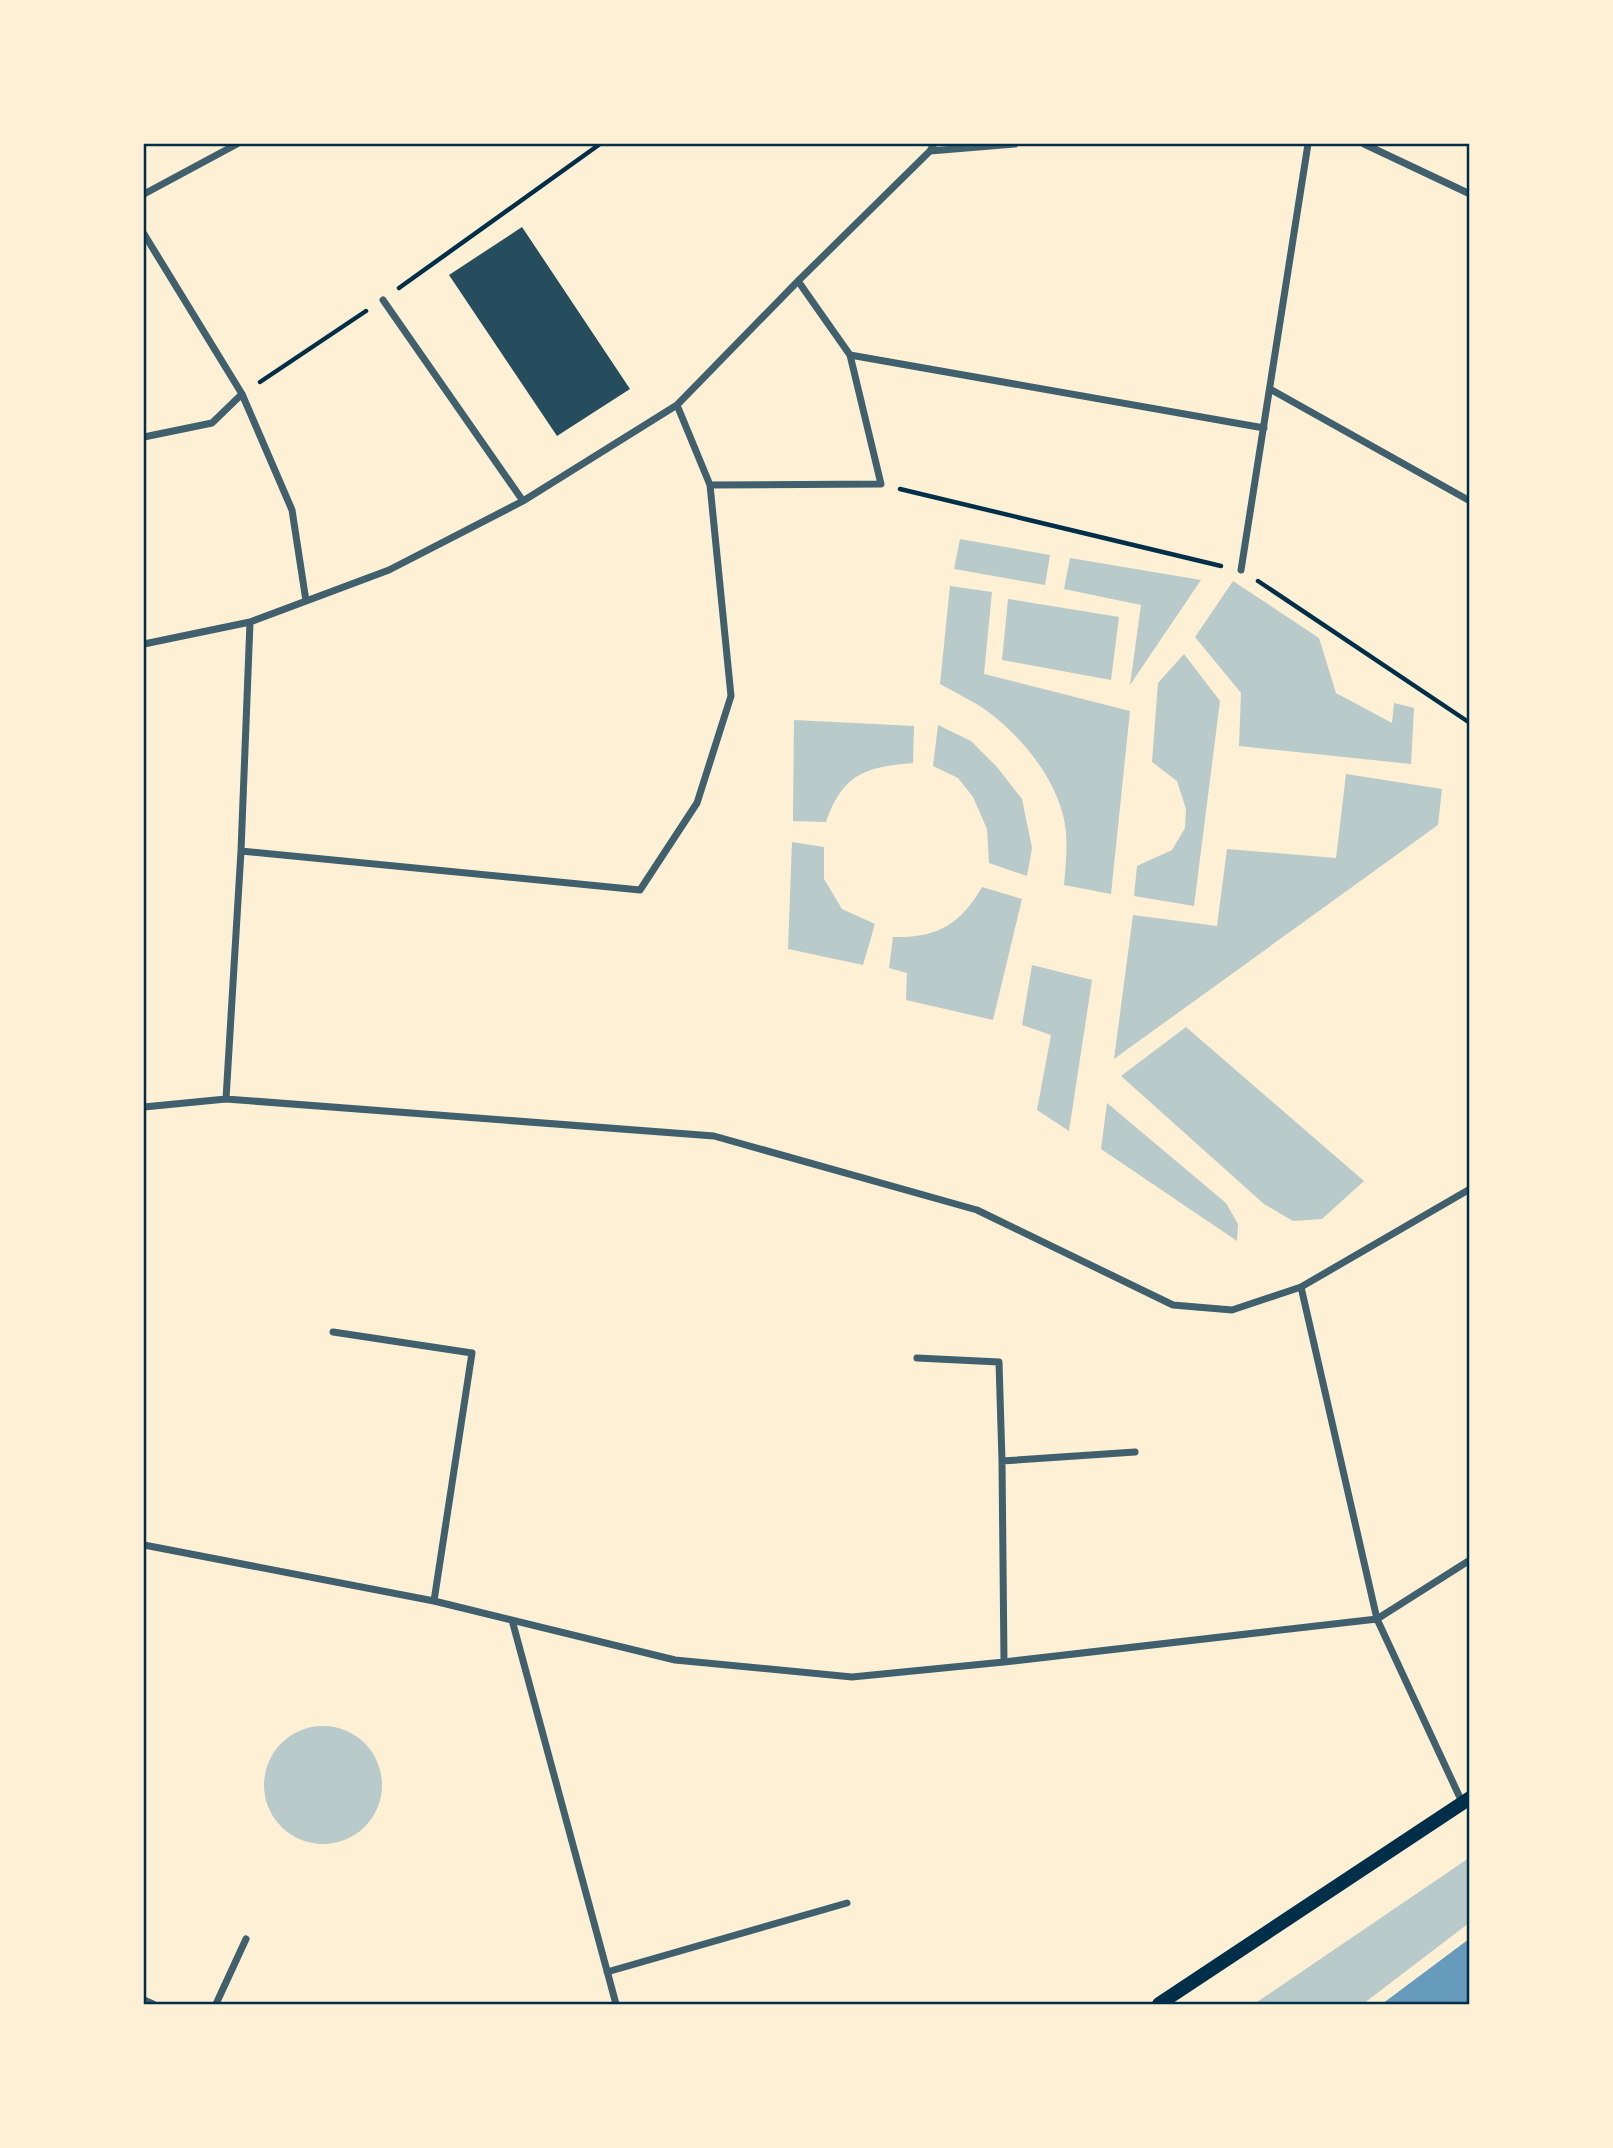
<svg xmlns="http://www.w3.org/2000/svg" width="1613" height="2148" font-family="'Exo 2',sans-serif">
	<rect width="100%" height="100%" fill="#fdf0d5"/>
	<!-- green -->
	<path fill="#b9caca" d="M960,539L1050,555L1045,585L954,569Z
		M1070,558L1201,580L1130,685L1141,605L1064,589Z
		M1233,581L1319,638L1336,693L1392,723L1394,703L1414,708L1411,764L1239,746L1241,693L1195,637Z
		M950,586L992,592L984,674L1130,711L1111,894L1064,885C1066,862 1069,837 1063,815C1053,775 1020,735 987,711C973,701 956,693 940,684Z
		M1008,599L1119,617L1111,680L1002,660Z
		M1184,654L1220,701L1194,906L1134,896L1137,866L1172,850L1185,828L1186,809L1177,781L1152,762L1158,683Z
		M794,720L914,726L913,763C865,767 843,774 826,822L793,821Z
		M938,725L971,741L997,767L1022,799L1032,848L1027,876L989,863L987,829L973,797L958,778L933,766Z
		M1346,774L1442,789L1438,825L1114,1059L1133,915L1217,926L1227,849L1336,858Z
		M792,842L824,847V879L842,909L875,924L863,965L788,949Z
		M982,887L1022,899L993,1020L906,1000L907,973L889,968L893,937C937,938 960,925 982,887Z
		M1032,965L1092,980L1069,1131L1037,1110L1051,1035L1022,1025Z
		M1186,1027L1364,1181L1322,1219L1293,1221L1264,1204L1121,1076Z
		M1107,1103L1226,1203L1238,1224L1237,1241L1101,1149Z
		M264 1785a59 59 0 1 1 118 0a59 59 0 1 1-118 0Z
		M1469,1858V1923L1363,2004H1254Z"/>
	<!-- water -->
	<path fill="#669bbc" d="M1469,1939V2004H1382Z"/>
	<!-- building -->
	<path fill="#264d5e" d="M522,227L630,389L557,436L449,275Z"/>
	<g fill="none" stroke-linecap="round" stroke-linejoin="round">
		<!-- path -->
		<path stroke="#003049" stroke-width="4.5" d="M399,288L600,144
			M260,382L366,311
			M900,489L1221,566
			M1258,581L1470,723"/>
		<!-- minor -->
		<path stroke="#3f606c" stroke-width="7" d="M1364,144L1470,194
			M930,151L1015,144
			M144,194L237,144
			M144,234L242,394L292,510L306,601
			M383,300L523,501
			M850,355L1264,428
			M1270,389L1470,501
			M144,437L212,423L242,394
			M710,485L881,484L850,355L798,281
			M1241,570L1308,144
			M144,644L250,622L389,570L523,501L677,405L798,281L930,151L934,144
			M241,851L640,890L697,803L731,696L710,485L677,405
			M226,1099L241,851L250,622
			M144,1107L226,1099L714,1136L977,1210L1173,1305L1232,1310L1301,1287L1470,1189
			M1301,1287L1377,1619L1462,1802
			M333,1332L472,1353L434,1601
			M917,1358L999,1362L1002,1461L1004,1662
			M1002,1461L1135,1452
			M144,1545L434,1601L675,1660L852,1677L1004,1662L1377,1619L1470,1560
			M512,1620L616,2004
			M607,1972L847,1903
			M144,2000L153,2004
			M216,2004L246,1939"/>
		<!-- secondary -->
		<path stroke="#003049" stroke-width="14" d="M1159,2004L1470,1798"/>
	</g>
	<!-- border -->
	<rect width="1613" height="2148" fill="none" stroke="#fdf0d5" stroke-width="290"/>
	<rect x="145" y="145" width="1323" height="1858" fill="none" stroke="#003049" stroke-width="2.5"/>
</svg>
